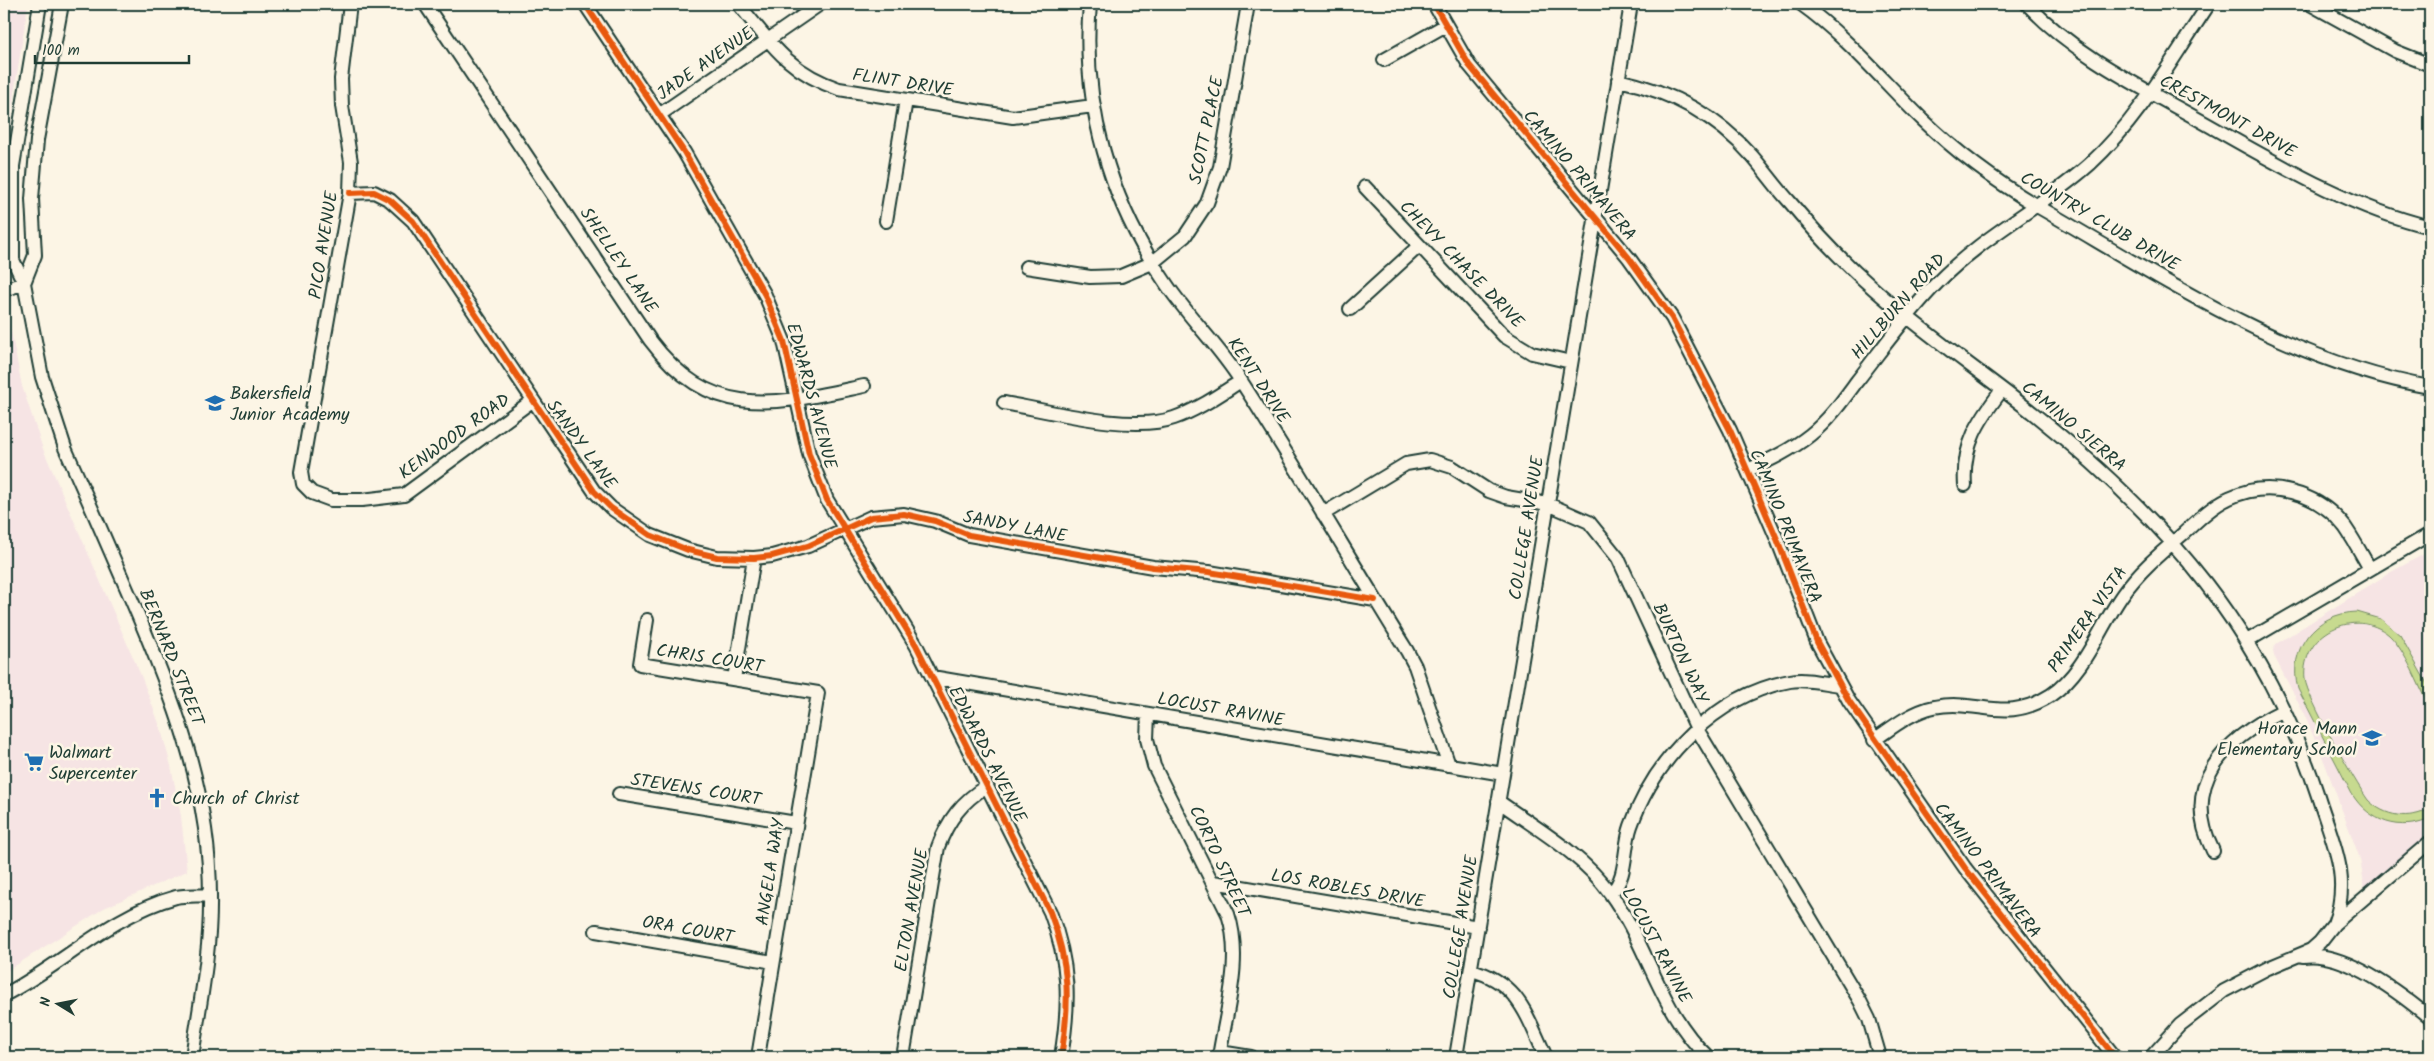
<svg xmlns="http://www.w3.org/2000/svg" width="2434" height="1061" font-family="Kalam,sans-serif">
	<rect width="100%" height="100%" fill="#fcf5e5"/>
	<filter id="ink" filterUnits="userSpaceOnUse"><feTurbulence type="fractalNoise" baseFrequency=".02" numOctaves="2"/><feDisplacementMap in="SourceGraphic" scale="10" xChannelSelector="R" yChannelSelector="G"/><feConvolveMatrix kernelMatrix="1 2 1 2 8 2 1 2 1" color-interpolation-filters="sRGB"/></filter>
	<g filter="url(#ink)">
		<!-- built -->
		<path fill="#f6e4e4" d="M4,4H28L4,158Z
			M4,318L9,321L22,386L43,449L142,678L160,726L171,766L181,816L187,871L104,908L4,973Z
			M2430,551V835L2365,890L2360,859L2324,761L2304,714L2274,656L2273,650L2276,644L2391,572Z"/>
		<!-- green -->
		<path fill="#c7da8f" stroke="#738c62" d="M2357,612L2381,619L2400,635L2430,689V708C2419,687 2406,651 2389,635C2355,606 2300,634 2305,679C2307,698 2355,782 2368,800C2385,817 2409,820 2430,809V819C2401,832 2369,822 2352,794L2298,689C2287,649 2315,613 2357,612Z"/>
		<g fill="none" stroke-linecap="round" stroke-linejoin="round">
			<defs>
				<path id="minor" d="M40,4L13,166V260L24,283L42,377L65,448C87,497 108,546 129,594C171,691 210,788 210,896C211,950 200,1003 192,1057
					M350,4L341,79L342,106L351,162L350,193L301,472L303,484L312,493L331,500H362L404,495L532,401
					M425,4L650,340C712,423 777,404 864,386
					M585,4L684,152L765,295L784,341L809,454L827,500L916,645L1050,912C1070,964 1070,1003 1061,1057
					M1090,4C1081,104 1110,203 1167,285C1190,319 1219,346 1241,381C1298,469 1351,561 1407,651L1415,666L1449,765
					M1434,4L1469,65L1629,258L1672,318L1730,430L1777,539L1817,642L1849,701L1965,868L2115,1057
					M1801,4C1846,36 1882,80 1922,119C1957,153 1995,181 2037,206C2161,277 2286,362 2430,387
					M2027,4C2076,56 2141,87 2203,122C2276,163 2348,207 2430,227
					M2310,4L2395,51L2430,65
					M740,6C771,44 790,73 839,89L1013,117L1093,106
					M1384,60L1446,25
					M1618,80C1670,91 1717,116 1752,156C1765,171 1776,187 1789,201C1815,232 1843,262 1874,289C1925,334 1981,372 2034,414C2166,519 2265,633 2318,796C2332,841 2352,877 2334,924
					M659,115L820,4
					M1365,187L1504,336L1532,353L1571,362
					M350,193L374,192L390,200L413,221L594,491L611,508L650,535L688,550L717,557L754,558L772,556L808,546L871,517L904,514L935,521L969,535L1153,567L1209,572L1375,600
					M886,221L906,100
					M1026,267L1090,277L1121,276L1152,263L1185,236L1207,203L1220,167L1248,4
					M24,283L35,255L32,199L37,140L62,4
					M4,290L24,283
					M1350,309L1419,246
					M1004,403C1050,411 1131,433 1174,418C1198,410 1220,394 1241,381
					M1748,470C1770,460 1791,450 1810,435C1829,420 1843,400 1857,381C1883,348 1908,312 1938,282C1984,235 2042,207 2090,164C2139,119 2172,59 2209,4
					M1965,485C1962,445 1979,420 2002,390
					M1323,514L1406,464L1430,460L1452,467L1489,491L1506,497L1548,504L1589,522L1618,558L1697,729L1860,1001L1869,1019L1880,1057
					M647,620L640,664L818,693L758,1057
					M2247,641L2430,534
					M932,677L1503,774
					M734,679L754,558
					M1148,714L1147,739L1154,766L1228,914C1243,959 1226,1011 1219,1057
					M1874,740C1893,727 1911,712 1934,707C1978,698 2005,725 2051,695C2085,672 2100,626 2123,594C2140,570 2162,552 2184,533C2198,520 2212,506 2229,498C2269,479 2318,492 2345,527C2354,540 2362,555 2370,569
					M619,794L796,823
					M1498,801C1537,829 1582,854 1610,893C1648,945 1660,1013 1708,1057
					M2213,851C2179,783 2226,738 2284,710
					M1213,882L1478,927
					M1611,893C1628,877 1623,848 1631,826C1655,758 1716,695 1790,681C1806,678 1823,683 1839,685
					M596,931L773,962
					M2303,956C2344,950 2400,993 2430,1018
					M1471,970C1519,982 1527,1017 1546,1057
					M4,995C63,965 110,915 176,897C186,895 199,896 210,895
					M1220,1052L1251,1057
					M903,1057L938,847C948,820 962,801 987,786
					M1456,1057L1631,4
					M2151,1057L2180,1025L2224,991L2268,968L2311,950L2320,942L2334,924L2430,842"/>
			</defs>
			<!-- minor casing -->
			<use href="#minor" stroke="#1f3d34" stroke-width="16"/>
			<!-- minor -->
			<use href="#minor" stroke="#fcf5e5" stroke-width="12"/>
			<defs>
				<path id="cycleway" d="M585,4L684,152L765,295L784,341L809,454L827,500L916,645L1050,912C1070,964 1070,1003 1061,1057
					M1434,4L1469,65L1629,258L1672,318L1730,430L1777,539L1817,642L1849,701L1965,868L2115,1057
					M350,193L374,192L390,200L413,221L594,491L611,508L650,535L688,550L717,557L754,558L772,556L808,546L871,517L904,514L935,521L969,535L1153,567L1209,572L1375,600"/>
			</defs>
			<!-- cycleway casing -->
			<use href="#cycleway" stroke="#fcf5e5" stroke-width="9"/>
			<!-- cycleway -->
			<use href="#cycleway" stroke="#e8590c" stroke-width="6"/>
		</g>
	</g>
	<!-- icons -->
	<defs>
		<symbol id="school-bare" viewBox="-9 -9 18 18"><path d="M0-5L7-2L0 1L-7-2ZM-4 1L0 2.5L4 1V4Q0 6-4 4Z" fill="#1f6fb2" stroke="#fcf5e5" stroke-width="2.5" paint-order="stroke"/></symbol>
		<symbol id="supermarket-bare" viewBox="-9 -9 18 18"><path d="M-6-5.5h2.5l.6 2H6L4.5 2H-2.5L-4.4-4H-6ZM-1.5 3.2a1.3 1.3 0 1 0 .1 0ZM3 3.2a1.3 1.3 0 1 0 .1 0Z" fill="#1f6fb2" stroke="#fcf5e5" stroke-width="2.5" paint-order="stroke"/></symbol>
		<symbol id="church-bare" viewBox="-9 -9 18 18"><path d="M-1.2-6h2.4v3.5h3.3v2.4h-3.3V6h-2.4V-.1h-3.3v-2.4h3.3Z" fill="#1f6fb2" stroke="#fcf5e5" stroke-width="2.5" paint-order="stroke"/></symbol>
	</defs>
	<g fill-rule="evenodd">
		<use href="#school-bare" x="201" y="389" width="28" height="28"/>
		<use href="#school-bare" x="2358" y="724" width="28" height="28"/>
		<use href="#supermarket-bare" x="20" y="748" width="28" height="28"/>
		<use href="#church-bare" x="143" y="784" width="28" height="28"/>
	</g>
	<g text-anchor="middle" stroke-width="5" stroke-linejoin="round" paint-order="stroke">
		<!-- street labels -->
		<g font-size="18" fill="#1f3d34" stroke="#fcf5e5">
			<text transform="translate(705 63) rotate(-35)" y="6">JADE AVENUE</text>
			<text transform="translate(903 82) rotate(9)" y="6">FLINT DRIVE</text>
			<text transform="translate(2228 116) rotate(29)" y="6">CRESTMONT DRIVE</text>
			<text transform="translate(1206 130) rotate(-78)" y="6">SCOTT PLACE</text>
			<text transform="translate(1580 175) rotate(50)" y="6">CAMINO PRIMAVERA</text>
			<text transform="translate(2100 221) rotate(30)" y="6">COUNTRY CLUB DRIVE</text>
			<text transform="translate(323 245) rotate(-81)" y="6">PICO AVENUE</text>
			<text transform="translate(619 260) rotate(56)" y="6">SHELLEY LANE</text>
			<text transform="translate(1462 264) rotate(46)" y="6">CHEVY CHASE DRIVE</text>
			<text transform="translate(1898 306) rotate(-49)" y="6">HILLBURN ROAD</text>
			<text transform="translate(1259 380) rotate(57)" y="6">KENT DRIVE</text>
			<text transform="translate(812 396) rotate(75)" y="6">EDWARDS AVENUE</text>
			<text transform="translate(2074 426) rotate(40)" y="6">CAMINO SIERRA</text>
			<text transform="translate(454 436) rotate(-36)" y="6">KENWOOD ROAD</text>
			<text transform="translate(582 444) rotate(54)" y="6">SANDY LANE</text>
			<text transform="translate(1015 526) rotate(11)" y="6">SANDY LANE</text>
			<text transform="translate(1786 526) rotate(68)" y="6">CAMINO PRIMAVERA</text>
			<text transform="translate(1526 528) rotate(-81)" y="6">COLLEGE AVENUE</text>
			<text transform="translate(2087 619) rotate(-55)" y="6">PRIMERA VISTA</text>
			<text transform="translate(1681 653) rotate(65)" y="6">BURTON WAY</text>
			<text transform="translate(172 657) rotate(68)" y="6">BERNARD STREET</text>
			<text transform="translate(710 658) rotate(9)" y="6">CHRIS COURT</text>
			<text transform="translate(1221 709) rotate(10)" y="6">LOCUST RAVINE</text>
			<text transform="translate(988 754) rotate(63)" y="6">EDWARDS AVENUE</text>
			<text transform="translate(696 789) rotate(9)" y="6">STEVENS COURT</text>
			<text transform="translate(1220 861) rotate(65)" y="6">CORTO STREET</text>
			<text transform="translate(1988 870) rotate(53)" y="6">CAMINO PRIMAVERA</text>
			<text transform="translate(770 872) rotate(-81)" y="6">ANGELA WAY</text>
			<text transform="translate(1348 888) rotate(10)" y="6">LOS ROBLES DRIVE</text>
			<text transform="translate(911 910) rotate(-80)" y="6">ELTON AVENUE</text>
			<text transform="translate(1460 927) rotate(-81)" y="6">COLLEGE AVENUE</text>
			<text transform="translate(688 929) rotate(10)" y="6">ORA COURT</text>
			<text transform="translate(1657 945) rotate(62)" y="6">LOCUST RAVINE</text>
		</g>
		<!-- poi labels -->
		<g font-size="18" fill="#1f3d34" stroke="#fcf5e5" text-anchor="start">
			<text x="230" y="399">Bakersfield<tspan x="230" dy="21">Junior Academy</tspan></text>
			<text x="2357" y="734" text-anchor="end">Horace Mann<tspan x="2357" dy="21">Elementary School</tspan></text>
			<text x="49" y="758">Walmart<tspan x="49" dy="21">Supercenter</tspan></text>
			<text x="172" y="804">Church of Christ</text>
		</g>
	</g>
	<!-- margin -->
	<rect width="2434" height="1061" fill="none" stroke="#fcf5e5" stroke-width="20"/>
	<rect x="10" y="10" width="2414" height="1041" fill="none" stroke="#1f3d34" stroke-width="2" filter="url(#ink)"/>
	<!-- north arrow -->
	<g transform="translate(58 1004) rotate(280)" stroke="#fcf5e5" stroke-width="4" paint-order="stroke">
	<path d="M0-4L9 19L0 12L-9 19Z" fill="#1f3d34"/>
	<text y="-8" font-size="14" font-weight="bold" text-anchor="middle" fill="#1f3d34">N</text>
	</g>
	<!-- scale -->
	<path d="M35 55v8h154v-8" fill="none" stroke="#1f3d34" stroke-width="2.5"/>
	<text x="42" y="55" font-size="15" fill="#1f3d34" stroke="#fcf5e5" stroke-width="4" paint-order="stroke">100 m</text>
</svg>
